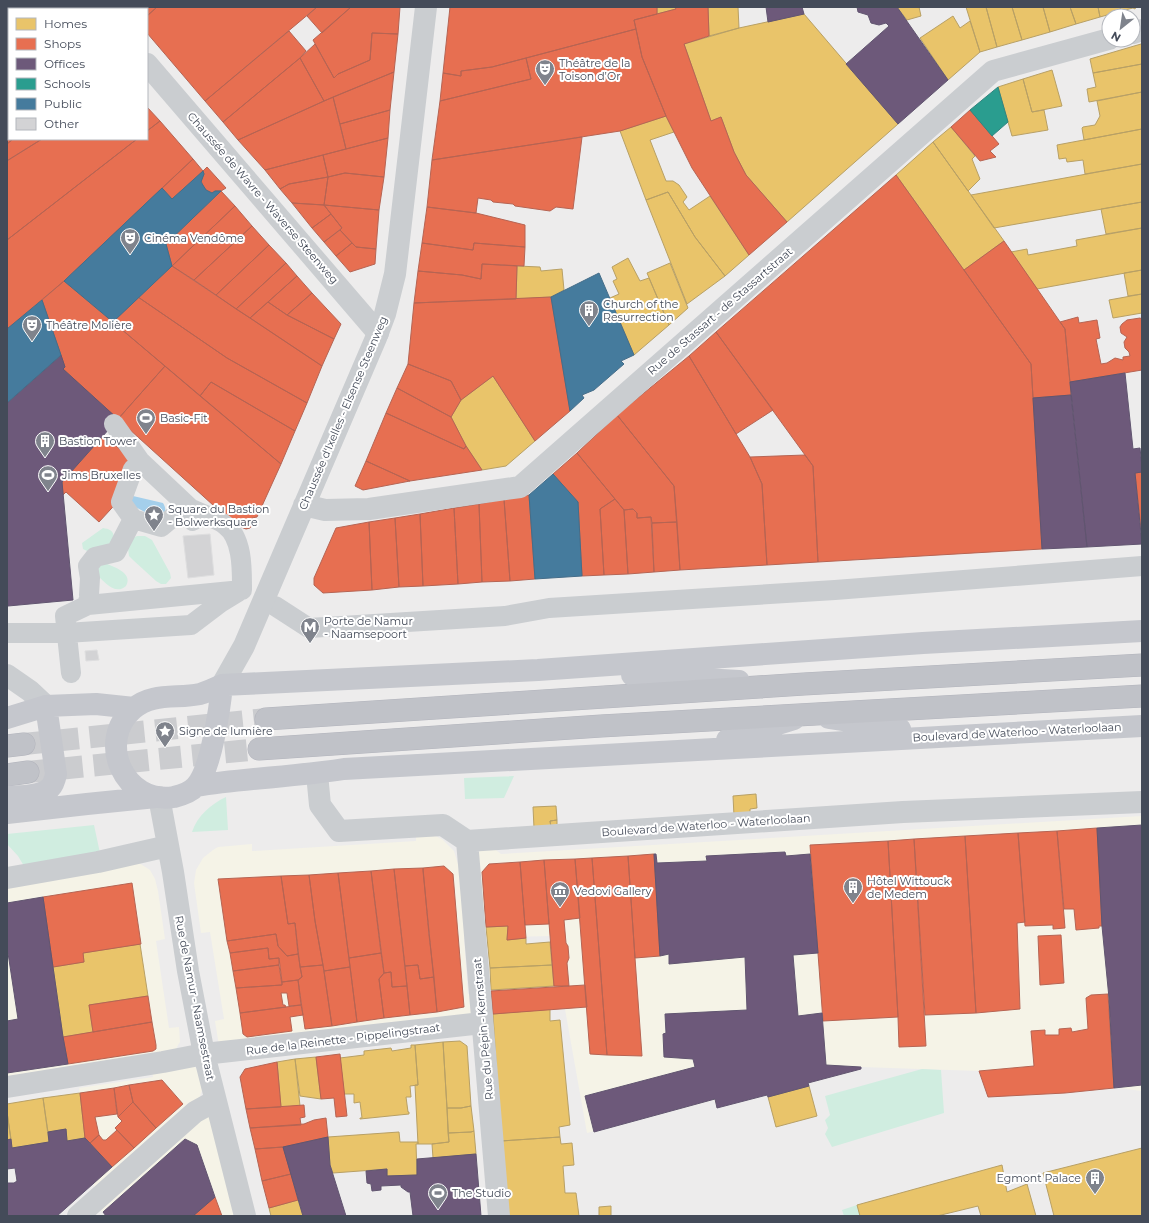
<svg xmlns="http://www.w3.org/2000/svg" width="1149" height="1223" font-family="Montserrat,sans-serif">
	<rect width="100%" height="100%" fill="#edecec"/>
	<!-- commercial -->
	<path fill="#f5f3e7" d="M1142,816V1091L979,1071L861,1067V1069L717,1108L714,1100L587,1133L552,936L464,938L468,994H475L477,1023L220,1052L215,1021L224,1019L210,932L201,933L194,883L196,870L203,858L213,850L218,847L252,844V851L416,841V834L436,836L443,840L454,851L458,864L476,863L477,854L480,851L492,847L501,854Z
		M139,863L150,870L155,879L158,891L165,939L156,941L169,1028L179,1027L180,1042L178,1045L176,1049L7,1078V886Z
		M194,1066L197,1069L202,1090L199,1099L95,1191L79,1088L153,1077L152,1070Z
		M202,1115L210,1117L234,1216H106L100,1209Z"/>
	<!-- green -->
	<path fill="#d0ede0" d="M103,528C109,529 113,530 114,537L108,546L87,551L83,549L82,543Z
		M137,536H145L152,540L170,573L171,578L166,584H161L156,581L133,560L129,556L128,548L133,538Z
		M100,561C110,566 134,571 126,586C115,596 104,581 96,574Z
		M514,776L504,798L465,799L464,778Z
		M226,797L228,830L192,832C197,816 211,804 226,797Z
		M94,825L100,853L24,866L18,856L7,844V834Z
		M922,1069L941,1070L944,1113L832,1147L825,1134L828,1128L825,1120L830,1115L825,1096Z
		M857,1205L860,1216H844L842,1210Z"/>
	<!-- water -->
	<path fill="#a4cfeb" d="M133,496L163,503C166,508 166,511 163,516L154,517L130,504Z"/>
	<!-- homes -->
	<path fill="#e9c46a" stroke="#b8a065" d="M49,7H62L63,9H46Z
		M657,7H675L676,9L657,14Z
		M708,7H738L739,28L709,36Z
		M897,7H919L921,16L907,20Z
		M966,7H986L997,47L980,52Z
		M986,7H1012L1022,40L997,47Z
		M1012,7H1043L1050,32L1022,40Z
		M1043,7H1070L1076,24L1050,32Z
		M1070,7H1098L1100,17L1076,24Z
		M1098,7H1120L1121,11L1100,17Z
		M1120,7H1136L1135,9L1133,8L1121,11Z
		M804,14L898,124L787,222L746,175L734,152L721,117L711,121L684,44L739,28Z
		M953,16L960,28L970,21L980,52L948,80L920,38Z
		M9,42V75L7,77V44Z
		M1141,44L1142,45V64L1093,73L1090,59Z
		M1142,64V92L1089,102L1087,89L1096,87L1093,73Z
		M1052,70L1062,106L1032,112L1023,79Z
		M1023,79L1032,112L1044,110L1048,130L1012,136L998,87Z
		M1142,92V129L1084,140L1082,128L1083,127L1095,125L1100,116L1097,101Z
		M666,116L674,132L650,140L666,181H673L679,185L687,197L683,202L689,210L710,196L749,255L725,276L695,237L668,192L646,200L620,131Z
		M951,127L975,156L972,159L980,179L968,191L933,142Z
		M1142,129V164L1085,174L1083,160L1067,162L1066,158L1059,159L1057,145Z
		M933,142L1004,241L964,270L896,175Z
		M1142,164V202L994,228L971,195Z
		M668,192L695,237L725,276L687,304L646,200Z
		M1142,202V228L1106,234L1101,209Z
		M1142,228V270L1037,289L1011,252L1027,249L1028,255L1077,246L1076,240Z
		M628,258L640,281L649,278L669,325L634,355L610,298L619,294L613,281L617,279L612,267Z
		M670,263L688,308L669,325L647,273Z
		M517,266L540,267L541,271L562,269L564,290L551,297L516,299Z
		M1142,270V294L1128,296L1124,273Z
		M1142,294V313L1113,318L1109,300Z
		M493,376L535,441L506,466L482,470L466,446L451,417L461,400Z
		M756,794L757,808L750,809V815L734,816L733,796Z
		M556,806L557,820L550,821L551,827L534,828L533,807Z
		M557,820V827H551L550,821Z
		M508,926L507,940L526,938V944L550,942L552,965L490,968L486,927Z
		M140,944L148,996L89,1005L93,1032L63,1037L53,967L84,962L83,953Z
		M552,965L554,986L491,990L490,968Z
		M550,1009V1021L560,1020L570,1125L559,1127L560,1137L501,1141L493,1014Z
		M460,1041L467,1046L471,1106L461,1108H447L443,1042Z
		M443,1042L449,1142L432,1144H418L415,1085H418L415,1045Z
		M411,1045H415L418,1085L410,1086L411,1097H406L408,1112H409V1114L360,1119V1118H362L360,1102L354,1103V1094H344L340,1058L364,1055V1051L391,1048L392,1051L411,1048Z
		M316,1057L321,1099L300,1096L295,1059Z
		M295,1059L300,1106L281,1107L277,1062Z
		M809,1086L817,1116L776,1127L768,1097Z
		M80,1093L85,1138L67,1141L66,1129L48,1132L43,1098Z
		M43,1098L49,1142L12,1148L7,1112V1104Z
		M471,1106L474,1131L471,1132L448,1133L447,1108H461Z
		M7,1112L11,1139L7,1140Z
		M474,1131L476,1154L433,1158L432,1144L449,1142L448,1133L471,1132Z
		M399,1132L400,1142H418V1144H416L417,1175L387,1176V1169L333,1173L330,1165L328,1137Z
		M560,1137L561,1144L572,1143L574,1165L563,1166L565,1193H576L579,1216H508L501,1141Z
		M1142,1148V1216H1054L1043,1173Z
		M1002,1165L1007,1192L1027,1184L1036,1216H981L978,1206L937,1216H860L857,1205Z
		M298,1200L303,1216H271L269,1208Z
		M611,1206V1216H599V1207Z"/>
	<!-- shops -->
	<path fill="#e76f51" stroke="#b66453" d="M7,7H24L22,9H9V20L7,22Z
		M24,7H49L46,9H22Z
		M127,7H157L147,16V9H127Z
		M157,7H317L205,101L147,33V16Z
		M317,7H351L322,33L307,16Z
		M351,7H400L398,34L372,33L370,60L338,74L334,78L313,40Z
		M450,7H657V14L634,20L636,29L492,67L461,71V76L443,73Z
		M675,7H708L709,36L684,44L711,121L721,117L734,152L746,175L787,222L749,255L692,168L666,116L642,57L634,20L676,9Z
		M9,20V42L7,44V22Z
		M636,29L642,57L666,116L620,131L432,160L440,101L531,79L526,58Z
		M289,31L306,51L300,58L223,122L205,101Z
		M372,33L398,34L394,72L324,101L300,58L315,44L334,78L338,74L370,60Z
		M300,58L324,101L238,140L223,122Z
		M526,58L531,79L440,101L443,73L461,76V71L492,67Z
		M394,72L390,110L340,124L333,97Z
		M9,75V109L7,111V77Z
		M333,97L346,149L265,170L238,140Z
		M147,107L160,121L147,131Z
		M9,109V139H13L7,144V111Z
		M390,110L388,138L346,149L340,124Z
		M970,110L999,144L990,151L996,157L980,161L951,127Z
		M160,121L193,159L64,281L7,329V240L137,139H147V131Z
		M582,137L573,209L556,207L550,211L515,206L513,204L493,202L491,200L478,198L476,213L427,207L432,160Z
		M388,138L384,177L345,173L328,177L323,155Z
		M13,139H42L8,160L7,158V144Z
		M42,139H137L7,240V161Z
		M323,155L328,177L289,184L280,189L265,170Z
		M193,159L203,171L172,199L162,188Z
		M207,167L226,188L221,191H215L212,193L206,190L203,186L201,180L204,174L203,171Z
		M345,173L384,177L379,210L324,205L328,177Z
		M896,175L1031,364L1042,549L818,562L813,466L716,332Z
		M328,177L324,205L292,203L280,189L289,184Z
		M221,191L235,206L172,266L166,244Z
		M292,203L324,205L331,214L312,228Z
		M324,205L379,210L376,249L356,247L340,230L342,228Z
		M235,206L252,226L194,280L172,266Z
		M427,207L476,213L525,225V247L474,243L473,250L422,243Z
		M331,214L342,228L324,242L312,228Z
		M252,226L269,245L216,295L194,280Z
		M340,230L352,243L336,256L324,242Z
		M1004,241L1065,329L1071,395L1033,398L1031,364L964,270Z
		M352,243L356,247L376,249L375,264L350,272L336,256Z
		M422,243L473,250L474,243L525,247L524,266L482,264L481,279L462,275L418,271Z
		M269,245L286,263L236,309L216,295Z
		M286,263L297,276L250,318L236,309Z
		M482,264L517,266L516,299L414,303L418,271L462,275L481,279Z
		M172,266L322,366L307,403L227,358L138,297Z
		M297,276L312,293L287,315L268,302Z
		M64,281L165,366L118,419L63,369L65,367L42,300Z
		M312,293L341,324L334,339L287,315Z
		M138,297L227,358L307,403L295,431L211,382L200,396L113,322Z
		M551,297L570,411L535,441L493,376L461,400L451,381L408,364L414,303Z
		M268,302L287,315L334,339L322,366L250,318Z
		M1078,317L1079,323L1097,320L1100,338L1096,339L1101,364L1107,363L1115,358L1123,360V357L1130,356L1129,352L1125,348L1124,342L1127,337L1121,333L1120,327L1122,324L1127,320L1140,318L1142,319V370L1070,382L1065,329L1060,322Z
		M716,332L773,410L736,434L689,356Z
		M689,356L750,457L762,484L767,565L680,570L674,486L617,415Z
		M408,364L451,381L461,400L451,417L397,388Z
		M165,366L281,464L257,517L252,518L253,524L250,528L246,529L241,527L239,521L235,525L118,419Z
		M211,382L295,431L281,464L200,396Z
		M397,388L451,417L466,446L464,449L386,413Z
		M386,413L464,449L466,446L482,470L410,481L366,461Z
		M617,415L674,486L677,522L652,523L651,517L637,518V513L633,509L624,510L577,453Z
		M104,435L145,472L99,522L66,492L63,495L62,482Z
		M577,453L615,499L600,509L604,575L582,576L578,502L553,474Z
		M805,455L813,466L818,562L767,565L762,484L750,457Z
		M366,461L410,481L363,490L355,486Z
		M1142,472V538L1135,473Z
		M529,495L535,579L510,581L504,499Z
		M504,499L510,581L482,582L479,504Z
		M615,499L624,510L628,574L604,575L600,509Z
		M479,504L482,582L458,584L454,508Z
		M454,508L458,584L423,586L420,514Z
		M633,509L637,513V518L651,517L654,572L628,574L624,510Z
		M420,514L423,586L399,587L395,518Z
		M395,518L399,587L372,590L369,522Z
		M369,522L372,590L323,593L314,585V578L336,528Z
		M677,522L680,570L654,572L652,523Z
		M1097,828L1102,926H1099V928L1076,930L1074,909H1064L1057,831Z
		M1057,831L1065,928L1053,929V925L1025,926L1018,833Z
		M1018,833L1025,922L1017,923L1020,1009L976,1013L965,836Z
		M965,836L976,1013L925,1015L914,839Z
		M914,839L926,1046L899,1047L898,1017L888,841Z
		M888,841L898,1017L823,1021L810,845Z
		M654,854L660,956L635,958L628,856Z
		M628,856L635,958L642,1056L607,1055L592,858Z
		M592,858L607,1055L590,1054L575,859Z
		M575,859L580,918L564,920L566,943L568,946L569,958L567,963L569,986H554L544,860Z
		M544,860L549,924L525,925L520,862Z
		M520,862L526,938L507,940L508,926L486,927L482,872L489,864Z
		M444,866L453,874L464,1007L437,1012L423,871V868Z
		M423,868L429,935L434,977L420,979L418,965L405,966L394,869Z
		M394,869L407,986L392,987L391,972L384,973L371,871Z
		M371,871L381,953L349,958L338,873Z
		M338,873L350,967L324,971L315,921L309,875Z
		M309,875L315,921L323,965L300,967L295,923L288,924L281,876Z
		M281,876L288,924L295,923L298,954L287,956L278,946L276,934L227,941L218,879Z
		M132,883L141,944L83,953L84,962L53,967L43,897Z
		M276,934L278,946L287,956L298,954L302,977L298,980L282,982L279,958L269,959L268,948L230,953L227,941Z
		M1061,935L1064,983L1040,985L1038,936Z
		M268,948L269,959L279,958V965L233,971L230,953Z
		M381,953L384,973L379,979L384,1018L357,1022L349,958Z
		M279,965L282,985L236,988L233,971Z
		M323,965L332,1026L305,1029L298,980L302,977L300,967Z
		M418,965L420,979L434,977L437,1012L410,1015L405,966Z
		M350,967L357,1022L332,1026L324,971Z
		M391,972L392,987L407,986L410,1015L384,1018L379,979L384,973Z
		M298,980L301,1005L289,1006L287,993H281L283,1005H285L286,1007L240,1013L236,988L282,985V982Z
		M585,985L587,1007L493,1014L491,991Z
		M1108,994L1114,1088L1065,1093L988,1097L979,1071L1034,1066L1031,1031L1045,1030V1035H1059V1029L1071,1028L1072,1032L1088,1029L1086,998L1091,995Z
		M148,996L152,1022L93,1032L89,1005Z
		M301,1005L303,1015L290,1017L292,1031L247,1037L243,1034L240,1013Z
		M152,1022L156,1045V1049L153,1051L68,1064L63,1037Z
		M340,1054L347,1116L336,1117L334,1098L321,1099L316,1057Z
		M277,1062L281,1107L246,1109L240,1077L245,1069Z
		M162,1080L183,1104L156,1128L133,1102L129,1085Z
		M129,1085L133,1102L118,1117L114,1088Z
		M114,1088L117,1114L95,1117L99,1135L90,1143L85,1138L80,1093Z
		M133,1102L156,1128L134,1148L115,1128L122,1121L118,1117Z
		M304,1105L305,1117L300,1118L301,1125L250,1128L246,1109Z
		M326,1118L328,1137L283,1147L255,1149L250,1128L304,1124L314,1120Z
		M117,1130L134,1148L112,1167L90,1143L99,1135L103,1140H106Z
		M283,1147L291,1174L262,1181L255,1149Z
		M291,1174L298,1200L269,1208L262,1181Z
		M215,1197L222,1216H193Z"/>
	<!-- offices -->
	<path fill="#6d597a" stroke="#615570" d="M766,7H802L804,14L768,22Z
		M857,7H897L948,80L898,124L846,64L889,26L886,23L879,25L871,23L868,15L858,12Z
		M61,355L65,367L63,369L118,419L62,482L73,600L8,606L7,592V403Z
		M1125,373L1133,449L1140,448L1142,467V472L1135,473L1142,544L1087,547L1070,382Z
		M1071,395L1087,547L1042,549L1033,398Z
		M1142,825V1085L1114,1088L1109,998L1102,926L1097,828Z
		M785,852L786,856L810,854L818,953L793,955L798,1016L822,1013L826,1065L861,1067V1069L808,1083L809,1086L768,1097L767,1095L717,1108L715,1099L594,1132L585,1096L695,1067L693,1059L664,1057L663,1034L666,1033L665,1014L747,1010L745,957L669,964V954L660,956L654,854H656L657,863L707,861L706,856Z
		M43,897L63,1037L68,1064L7,1073V1021L18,1019L8,953L7,954V903Z
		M66,1129L67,1141L85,1138L112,1167L57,1216H9L7,1213V1183H14L17,1181L15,1168L7,1169V1140L11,1139L12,1148L49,1142L48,1132Z
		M328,1137L330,1165L346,1216H303L283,1147Z
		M185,1139L197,1145L215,1197L193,1216H106L103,1212Z
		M476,1154L481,1216H413L410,1192H408L401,1187V1185L381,1186V1190L372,1191L371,1184L367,1183L366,1171L387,1169V1176L417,1175V1159Z"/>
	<!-- schools -->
	<path fill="#2a9d8f" stroke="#32847f" d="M998,87L1008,122L992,136L970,110Z"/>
	<!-- public -->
	<path fill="#457b9d" stroke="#456d89" d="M203,171L204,174L201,182L206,190L212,193L215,191H221L166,244L172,266L113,322L64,281L162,188L172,199Z
		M599,273L634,355L621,361L624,364L594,390L582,395L584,398L570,411L551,297Z
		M42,300L61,355L7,403V329Z
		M553,474L578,502L582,576L535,579L529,495Z"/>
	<!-- building -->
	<path fill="#d3d3d5" stroke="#dededf" d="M210,534L214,575L188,578L183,536Z
		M97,650L99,660L86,661L85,651Z"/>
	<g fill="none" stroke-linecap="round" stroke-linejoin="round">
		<!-- trunk-tunnel -->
		<path stroke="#cbcccf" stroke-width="22" stroke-dasharray="22 11" stroke-linecap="butt" d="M24,744L266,719
			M28,772L259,749"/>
		<defs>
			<path id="trunk" d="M266,719L804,684L1142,665
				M7,746L24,744
				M259,749L601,726L1142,696
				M7,775L28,772"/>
		</defs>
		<!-- trunk casing -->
		<use href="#trunk" stroke="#b2b4bc" stroke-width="23"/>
		<!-- pedestrian -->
		<path stroke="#cacdd0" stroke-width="20" d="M114,424L140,461L137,465
			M140,461L191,509L193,521
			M133,519L161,527L173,517
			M89,595L90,578L88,566L95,557L116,552L133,519L121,502L133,469
			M88,605L242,590C242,570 243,538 225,525C218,519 200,513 191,509L180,516
			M275,606L309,628L505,616L549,608L835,590L1142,566
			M7,633H66L191,625L220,603L238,592
			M71,673L65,616L88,605V601"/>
		<!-- minor -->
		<path stroke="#cacdd0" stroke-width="22" d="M1133,33L1142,30
			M304,505L325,510L369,509L520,487L993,71L1109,39
			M7,675L30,691L46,706
			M222,685L244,646L376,338L385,314L395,274L426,7
			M317,774L320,805L339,831L443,825L467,841L903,812L1142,802
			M159,797L173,872L188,971L204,1054L245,1216
			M467,841L499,1216
			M7,878L98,862L168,846
			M7,1087L163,1062L204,1054L482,1023
			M78,1216L195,1112L215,1101"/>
		<!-- tertiary -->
		<path stroke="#cacdd0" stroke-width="22" d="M99,7L101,9
			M147,64L378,333"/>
		<!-- primary -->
		<path stroke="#c5c7cd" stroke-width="22" d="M632,675L739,681
			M222,685C220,707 211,770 196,786C191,792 182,795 174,797C124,805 96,741 133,709C152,692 177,699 200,694C207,692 215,688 222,685L538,670L923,643L1142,631
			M7,718L46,706L96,704L134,708
			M829,718L900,729
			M727,740L794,719
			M196,786C245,778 295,777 344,769L1142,726
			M7,797C20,796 39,797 50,788C54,784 55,779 56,774L46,706
			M7,813L87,804L156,797"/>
		<!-- trunk -->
		<use href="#trunk" stroke="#c0c2c8" stroke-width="22"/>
	</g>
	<!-- icons -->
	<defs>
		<symbol id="theatre-pin" viewBox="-11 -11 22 30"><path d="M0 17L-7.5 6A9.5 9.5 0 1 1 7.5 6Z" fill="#7f838c" stroke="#fff"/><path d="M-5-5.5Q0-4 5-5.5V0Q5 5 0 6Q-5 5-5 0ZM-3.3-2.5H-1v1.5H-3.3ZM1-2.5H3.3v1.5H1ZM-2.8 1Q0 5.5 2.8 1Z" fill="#fff"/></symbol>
		<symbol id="building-pin" viewBox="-11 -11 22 30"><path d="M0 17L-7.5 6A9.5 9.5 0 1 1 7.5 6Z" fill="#7f838c" stroke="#fff"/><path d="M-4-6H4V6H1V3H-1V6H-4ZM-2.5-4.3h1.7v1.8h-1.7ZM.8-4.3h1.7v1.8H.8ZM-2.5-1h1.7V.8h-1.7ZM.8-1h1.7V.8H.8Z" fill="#fff"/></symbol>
		<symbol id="stadium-pin" viewBox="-11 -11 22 30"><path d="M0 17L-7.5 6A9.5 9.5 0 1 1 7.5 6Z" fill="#7f838c" stroke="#fff"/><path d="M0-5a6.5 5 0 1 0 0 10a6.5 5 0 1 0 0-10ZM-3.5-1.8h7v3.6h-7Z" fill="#fff"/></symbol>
		<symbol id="sight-pin" viewBox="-11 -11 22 30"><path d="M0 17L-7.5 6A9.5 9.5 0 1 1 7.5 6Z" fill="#7f838c" stroke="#fff"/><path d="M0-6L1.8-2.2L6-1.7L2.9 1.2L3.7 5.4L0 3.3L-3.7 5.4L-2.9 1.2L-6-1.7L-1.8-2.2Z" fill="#fff"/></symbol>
		<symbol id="metro-pin" viewBox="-11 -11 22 30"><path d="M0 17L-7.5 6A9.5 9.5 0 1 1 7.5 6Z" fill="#7f838c" stroke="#fff"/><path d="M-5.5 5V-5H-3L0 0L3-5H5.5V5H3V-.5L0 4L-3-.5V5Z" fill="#fff"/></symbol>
		<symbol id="museum-pin" viewBox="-11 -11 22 30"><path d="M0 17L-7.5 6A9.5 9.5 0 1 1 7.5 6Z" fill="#7f838c" stroke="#fff"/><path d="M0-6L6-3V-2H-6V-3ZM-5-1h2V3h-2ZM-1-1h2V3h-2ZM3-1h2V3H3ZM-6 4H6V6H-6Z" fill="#fff"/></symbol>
	</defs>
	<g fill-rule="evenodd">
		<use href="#theatre-pin" x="534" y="58" width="22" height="30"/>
		<use href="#theatre-pin" x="119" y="227" width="22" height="30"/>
		<use href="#building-pin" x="578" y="299" width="22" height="30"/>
		<use href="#theatre-pin" x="21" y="314" width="22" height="30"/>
		<use href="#stadium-pin" x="135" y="407" width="22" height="30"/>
		<use href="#building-pin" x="34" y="430" width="22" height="30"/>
		<use href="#stadium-pin" x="37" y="464" width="22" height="30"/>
		<use href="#sight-pin" x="143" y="504" width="22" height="30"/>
		<use href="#metro-pin" x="299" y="616" width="22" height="30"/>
		<use href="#sight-pin" x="154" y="720" width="22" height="30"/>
		<use href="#building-pin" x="842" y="876" width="22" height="30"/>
		<use href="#museum-pin" x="549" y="880" width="22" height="30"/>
		<use href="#building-pin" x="1084" y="1167" width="22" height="30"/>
		<use href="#stadium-pin" x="427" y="1182" width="22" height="30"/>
	</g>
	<g text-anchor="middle" stroke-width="4" stroke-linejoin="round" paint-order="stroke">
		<!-- poi labels -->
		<g font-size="11" fill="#444b59" stroke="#fff" text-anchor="start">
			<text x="559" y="67">Théâtre de la<tspan x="559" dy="13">Toison d’Or</tspan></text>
			<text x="144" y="242">Cinéma Vendôme</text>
			<text x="603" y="308">Church of the<tspan x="603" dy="13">Resurrection</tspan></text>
			<text x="46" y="329">Théâtre Molière</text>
			<text x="160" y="422">Basic-Fit</text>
			<text x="59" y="445">Bastion Tower</text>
			<text x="62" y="479">Jims Bruxelles</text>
			<text x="168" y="513">Square du Bastion<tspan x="168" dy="13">- Bolwerksquare</tspan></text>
			<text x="324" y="625">Porte de Namur<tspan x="324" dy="13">- Naamsepoort</tspan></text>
			<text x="179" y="735">Signe de lumière</text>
			<text x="867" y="885">Hôtel Wittouck<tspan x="867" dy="13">de Medem</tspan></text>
			<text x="574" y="895">Vedovi Gallery</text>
			<text x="1081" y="1182" text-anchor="end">Egmont Palace</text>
			<text x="452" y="1197">The Studio</text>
		</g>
		<!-- street labels -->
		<g font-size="11" fill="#444b59" stroke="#fff">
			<text transform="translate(263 198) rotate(49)" y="4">Chaussée de Wavre - Waverse Steenweg</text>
			<text transform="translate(720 311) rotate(-41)" y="4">Rue de Stassart - de Stassartstraat</text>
			<text transform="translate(343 413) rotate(-67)" y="4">Chaussée d'Ixelles - Elsense Steenweg</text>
			<text transform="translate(1017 732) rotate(-3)" y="4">Boulevard de Waterloo - Waterloolaan</text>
			<text transform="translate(706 825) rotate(-4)" y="4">Boulevard de Waterloo - Waterloolaan</text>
			<text transform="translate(195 998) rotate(79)" y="4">Rue de Namur - Naamsestraat</text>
			<text transform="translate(483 1029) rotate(-95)" y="4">Rue du Pépin - Kernstraat</text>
			<text transform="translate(343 1039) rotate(-7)" y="4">Rue de la Reinette - Pippelingstraat</text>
		</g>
	</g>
	<!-- border -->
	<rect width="1149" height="1223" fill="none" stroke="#444b59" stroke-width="16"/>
	<!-- legend -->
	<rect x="8" y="8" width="140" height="132" fill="#ffffff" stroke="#b4b7bd"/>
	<rect x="16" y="18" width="20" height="12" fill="#e9c46a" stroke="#b4b7bd"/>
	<text x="44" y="28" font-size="12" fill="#444b59">Homes</text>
	<rect x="16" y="38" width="20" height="12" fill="#e76f51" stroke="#b4b7bd"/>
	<text x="44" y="48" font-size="12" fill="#444b59">Shops</text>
	<rect x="16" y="58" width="20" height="12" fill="#6d597a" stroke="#b4b7bd"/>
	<text x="44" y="68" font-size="12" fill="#444b59">Offices</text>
	<rect x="16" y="78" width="20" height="12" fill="#2a9d8f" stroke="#b4b7bd"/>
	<text x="44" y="88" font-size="12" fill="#444b59">Schools</text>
	<rect x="16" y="98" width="20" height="12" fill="#457b9d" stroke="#b4b7bd"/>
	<text x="44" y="108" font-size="12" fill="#444b59">Public</text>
	<rect x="16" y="118" width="20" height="12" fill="#d3d3d5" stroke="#b4b7bd"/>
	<text x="44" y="128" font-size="12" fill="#444b59">Other</text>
	<!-- north arrow -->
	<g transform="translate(1121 28) rotate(210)"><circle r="19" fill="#ffffff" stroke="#b4b7bd"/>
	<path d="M0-3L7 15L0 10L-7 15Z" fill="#7f838c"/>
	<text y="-6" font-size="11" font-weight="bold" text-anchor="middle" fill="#444b59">N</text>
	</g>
</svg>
